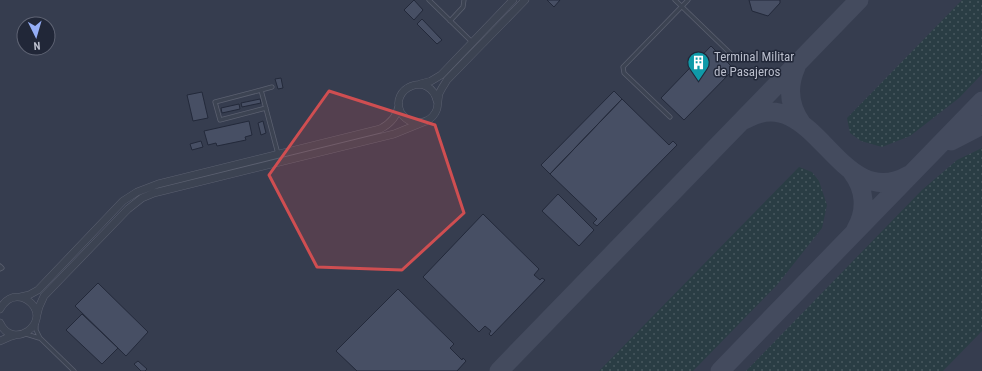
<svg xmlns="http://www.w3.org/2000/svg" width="982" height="371" font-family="'Roboto Condensed',sans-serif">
	<defs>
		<pattern id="grass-dots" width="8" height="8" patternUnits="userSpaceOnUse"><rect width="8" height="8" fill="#2a3d44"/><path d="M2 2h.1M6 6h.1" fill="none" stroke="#47575e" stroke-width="1.8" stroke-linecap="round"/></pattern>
	</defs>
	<rect width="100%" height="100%" fill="#283043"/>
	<!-- airport -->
	<path fill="#363d4f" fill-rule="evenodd" d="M0,0H982V371H0ZM24,24H48V48H24Z"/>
	<!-- grass -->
	<path fill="url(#grass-dots)" d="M962,0H982V74L959,98L910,136L882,147L861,141L850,133L847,118Z
		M982,148V331L943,371H746L922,190L957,160Z
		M799,167L812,172L819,181L827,205L822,228L777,285L693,371H599Z"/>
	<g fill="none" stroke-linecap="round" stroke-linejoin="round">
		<!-- taxiway -->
		<path stroke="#444b5e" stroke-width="19" d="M796,67C787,87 789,106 802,124
			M744,120C816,78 837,216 909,175
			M951,141L982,125
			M852,172C865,189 867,210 856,229
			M499,371L859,0
			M720,371L982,101"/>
	</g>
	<!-- building -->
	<path fill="#474f64" stroke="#23293a" d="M414,0L423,10L414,20L404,10Z
		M547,0H560L554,7Z
		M749,0H780V3L768,16L752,11Z
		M422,19L442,40L437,44L417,24Z
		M711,46L734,69L684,120L661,98Z
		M281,78L283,88L278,89L275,79Z
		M614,91L622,99L550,174L541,165Z
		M202,92L208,118L193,121L187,95Z
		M260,99L261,103L242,107L241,103Z
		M622,99L669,145L673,141L677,145L597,226L593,223L597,219L550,174Z
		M239,104L240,109L222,113L221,108Z
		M249,121L252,135L245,137L246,140L217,146L216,143L208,145L204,131Z
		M263,121L266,133L261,135L258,123Z
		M201,141L203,147L192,150L190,144Z
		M558,194L594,230L579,246L542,211Z
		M483,214L539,269L534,275L540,280L542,278L545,280L491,336L489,334L491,331L485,326L479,332L423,277Z
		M98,283L148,332L126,356L75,306Z
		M398,289L454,344L450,348L462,360L463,358L466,361L457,371H357L336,351Z
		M82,314L118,348L102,364L66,330Z
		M138,361L147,369L145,371H141L134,364Z"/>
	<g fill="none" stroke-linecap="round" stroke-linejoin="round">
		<defs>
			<path id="lane" d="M429,0L472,42
				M675,0L732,55
				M450,21L463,7L464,0
				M261,90L272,87
				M266,108L220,120L215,102L261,90L278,154
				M670,117L624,73L623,67L688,0
				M0,266L2,268L0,269
				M36,323V330L40,338L74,371
				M26,334L39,338"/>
			<path id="street" d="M420,84L431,81L441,75L513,0
				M437,101C430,70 388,88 401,113C403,116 406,119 410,121C421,126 433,120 437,109C438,104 438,99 439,94C441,89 444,85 447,80L525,0
				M20,297L29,295L38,290L123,201L137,192L158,184L380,129C390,124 397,117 399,105
				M0,309C4,302 9,297 17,297C23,297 27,299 31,303C51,323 13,351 0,323
				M37,315L39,307L44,296L128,209L142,198L154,193L394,134L426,121
				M0,341L9,337L16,335"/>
		</defs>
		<!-- lane casing -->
		<use href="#lane" stroke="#5b6070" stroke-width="5"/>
		<!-- street casing -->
		<use href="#street" stroke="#5b6070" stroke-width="8"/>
		<!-- lane -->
		<use href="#lane" stroke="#3c4352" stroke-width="3.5"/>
		<!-- street -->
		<use href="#street" stroke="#3c4352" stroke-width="7"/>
	</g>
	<!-- marked area -->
	<path fill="#cf4e51" fill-opacity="0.2" stroke="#cf4e51" stroke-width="3" stroke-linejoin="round" d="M329,91L435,125L464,213L402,270L317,267L269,175Z"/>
	<!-- icons -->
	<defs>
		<symbol id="building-pin" viewBox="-11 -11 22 30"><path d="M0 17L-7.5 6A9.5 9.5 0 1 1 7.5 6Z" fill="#0f9aa8" stroke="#212738"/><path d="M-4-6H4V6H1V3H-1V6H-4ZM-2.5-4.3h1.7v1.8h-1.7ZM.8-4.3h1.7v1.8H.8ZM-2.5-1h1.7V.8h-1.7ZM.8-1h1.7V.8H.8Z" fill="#fff"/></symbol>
	</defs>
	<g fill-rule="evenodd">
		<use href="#building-pin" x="686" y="50" width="25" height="34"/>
	</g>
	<g text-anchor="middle" stroke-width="3" stroke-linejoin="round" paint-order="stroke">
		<!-- poi labels -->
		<g font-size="13" fill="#babecc" stroke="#212738" text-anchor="start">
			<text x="714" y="61">Terminal Militar<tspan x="714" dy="15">de Pasajeros</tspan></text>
		</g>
	</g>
	<!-- north arrow -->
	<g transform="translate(36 36) rotate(175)"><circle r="19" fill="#212738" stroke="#5e6373"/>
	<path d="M0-3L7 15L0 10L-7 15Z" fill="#95aef6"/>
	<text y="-6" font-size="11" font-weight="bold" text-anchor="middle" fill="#babecc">N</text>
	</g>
</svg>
